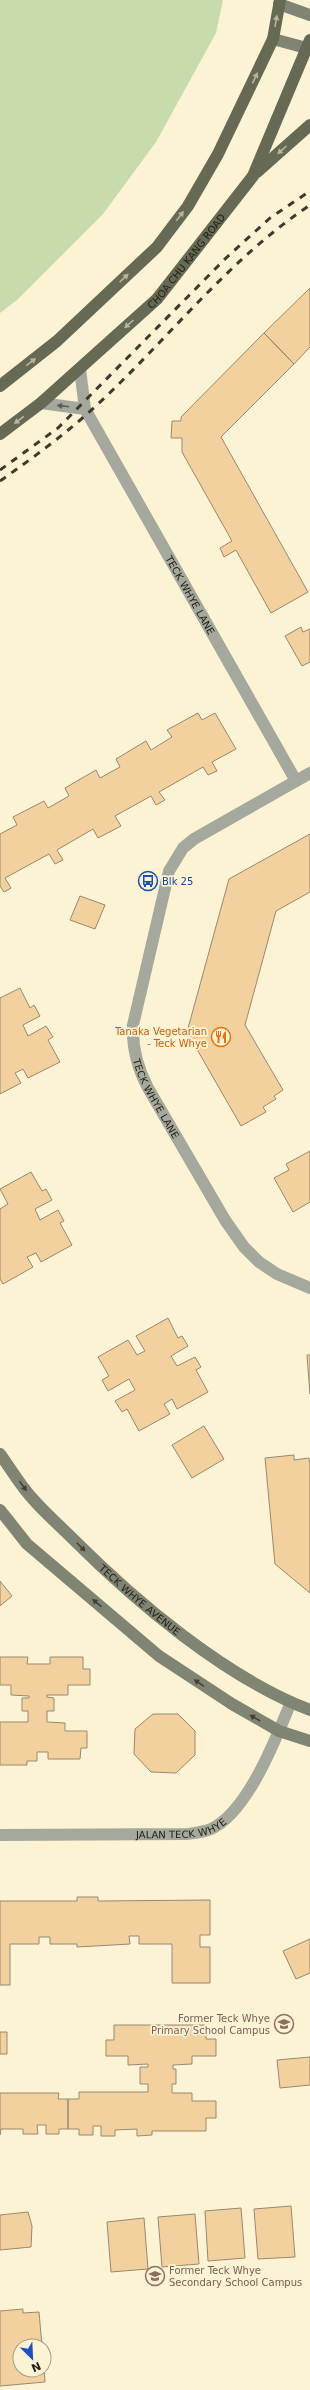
<svg xmlns="http://www.w3.org/2000/svg" width="310" height="2390" font-family="'DejaVu Sans',sans-serif">
	<rect width="100%" height="100%" fill="#fcf3d5"/>
	<!-- green -->
	<path fill="#c8dbad" d="M0,0H223L216,33L156,142L103,214L17,300L0,313Z"/>
	<!-- building -->
	<path fill="#f3d19e" stroke="#998870" d="M310,288V347L294,364L264,333Z
		M264,333L294,364L221,437L308,592L271,613L236,550L224,557L220,548L232,541L182,452V438H171L172,421H181V417Z
		M301,627L303,632L310,629V662L302,666L285,636Z
		M198,713L202,720L215,713L236,749L212,762L217,771L208,775L203,767L159,792L165,800L156,805L151,796L115,816L121,826L98,838L93,829L57,850L63,860L55,864L49,854L5,878L11,888L4,892L0,886V834L17,825L13,817L44,801L48,808L69,796L65,788L96,770L100,778L120,767L116,759L146,741L151,750L172,737L167,730Z
		M310,834V892L276,911L245,1025L283,1090L274,1096L276,1099L263,1107L266,1112L241,1126L187,1032L229,879Z
		M80,896L105,905L95,929L70,920Z
		M20,988L30,1008L34,1005L40,1016L23,1025L28,1036L46,1026L53,1037L48,1040L60,1062L28,1078L23,1069L15,1073L21,1083L0,1094V998Z
		M310,1151V1202L293,1212L274,1178L289,1170L286,1164Z
		M31,1172L42,1191L46,1189L52,1200L35,1209L40,1220L58,1210L64,1221L60,1223L72,1245L41,1262L36,1253L27,1257L33,1267L3,1284L0,1279V1209L8,1204L0,1189Z
		M168,1318L178,1338L182,1336L188,1346L171,1356L177,1366L195,1357L201,1367L196,1370L208,1392L177,1409L172,1399L164,1404L170,1414L139,1431L127,1409L122,1412L115,1401L135,1390L129,1379L108,1391L102,1380L109,1376L98,1357L128,1340L137,1355L145,1351L136,1336Z
		M307,1355H310V1394Z
		M204,1426L224,1459L192,1478L172,1445Z
		M294,1455V1460L309,1458L310,1464V1593L275,1564L265,1458Z
		M0,1581L12,1596L0,1606Z
		M0,1657H28L27,1664H50V1657H83V1669H90V1685H68V1695H47V1697L54,1698V1711H47V1722L65,1723V1731H87V1748H81L80,1759H48V1752H37V1761H27V1765H0V1722H28V1711H22V1698H29V1696L11,1695V1685H0Z
		M153,1714H178L195,1731V1755L176,1773L151,1772L134,1754L135,1729Z
		M77,1897H98V1901L210,1900V1935H200V1947H210V1983H172V1944H139V1936H129L130,1944L77,1947V1944H50V1937H39V1944H10V1985H0V1901H77Z
		M310,1939V1973L296,1979L283,1951Z
		M114,2025H206V2039H216V2056H192V2064L173,2065V2069H176V2084H172V2093H192V2101H216V2118H206V2131H152V2135L137,2136V2129L115,2130V2136H101V2126H93V2135H79V2129H68V2099H79V2092H148V2084H140V2067H148V2064L128,2065V2056H106V2040H114Z
		M0,2032H7V2054H0Z
		M310,2057V2085L280,2088L277,2060Z
		M0,2093H59L58,2099H68V2129H59V2134H46V2125H37L38,2134H23V2129H1L0,2135Z
		M291,2206L295,2257L258,2259L254,2209Z
		M241,2208L245,2258L208,2261L205,2211Z
		M28,2212L32,2226L31,2247L0,2250V2215Z
		M195,2214L199,2264L162,2267L158,2217Z
		M144,2218L148,2269L111,2272L107,2222Z
		M23,2309V2313L39,2312L42,2346H20V2370H44V2367L45,2382L0,2386V2311Z"/>
	<g fill="none" stroke-linecap="round" stroke-linejoin="round">
		<!-- minor -->
		<g stroke="#a5a89c" stroke-width="12">
			<path id="s1" d="M80,369L85,409L296,781"/>
			<path d="M41,403L85,409"/>
			<path id="s2" d="M310,773L194,839L183,848L169,871L133,1025C132,1047 138,1069 148,1088L225,1220L244,1247L259,1262L277,1274L310,1288"/>
			<path id="s3" d="M0,1835L187,1834C195,1833 204,1832 211,1829C248,1812 276,1738 291,1702"/>
		</g>
		<!-- secondary -->
		<g stroke="#808472" stroke-width="12">
			<path d="M279,4L310,15"/>
			<path d="M273,39L310,49"/>
			<path id="s4" d="M0,1454C11,1469 20,1485 32,1498C45,1513 59,1525 73,1539C136,1602 226,1678 310,1710"/>
			<path d="M0,1510L27,1544L159,1656L232,1704L279,1731L310,1741"/>
		</g>
		<!-- primary -->
		<g stroke="#666a54" stroke-width="12">
			<path d="M257,172L310,125"/>
			<path d="M0,386L57,341L157,247L188,206L218,154L273,39L280,0"/>
			<path id="s5" d="M0,434L41,403L157,299L253,176L310,40"/>
		</g>
		<!-- rail -->
		<path stroke="#3e3a2d" stroke-width="3" stroke-dasharray="7 7" stroke-linecap="butt" d="M0,470L58,428L226,258L270,218L310,191
			M0,481C34,457 67,433 98,404C169,338 229,259 310,205"/>
	</g>
	<!-- one-way arrows -->
	<defs><path id="oneway-solid" d="M-6-.8H1V-3.2L6.5 0L1 3.2V.8H-6Z"/></defs>
	<g fill="#b8b59b">
		<use href="#oneway-solid" transform="translate(276 21) rotate(-81)"/>
		<use href="#oneway-solid" transform="translate(255 78) rotate(-65)"/>
		<use href="#oneway-solid" transform="translate(282 150) rotate(138)"/>
		<use href="#oneway-solid" transform="translate(180 216) rotate(-53)"/>
		<use href="#oneway-solid" transform="translate(124 278) rotate(-43)"/>
		<use href="#oneway-solid" transform="translate(129 324) rotate(138)"/>
		<use href="#oneway-solid" transform="translate(31 362) rotate(-38)"/>
		<use href="#oneway-solid" transform="translate(19 420) rotate(143)"/>
	</g>
	<use fill="#5c5c50" href="#oneway-solid" transform="translate(63 406) rotate(-173)"/>
	<g fill="#424134">
		<use href="#oneway-solid" transform="translate(23 1486) rotate(54)"/>
		<use href="#oneway-solid" transform="translate(81 1547) rotate(45)"/>
		<use href="#oneway-solid" transform="translate(97 1603) rotate(-140)"/>
		<use href="#oneway-solid" transform="translate(199 1683) rotate(-146)"/>
		<use href="#oneway-solid" transform="translate(255 1718) rotate(-150)"/>
	</g>
	<!-- icons -->
	<defs>
		<symbol id="bus-ring" viewBox="-11 -11 22 22"><circle r="9.5" fill="#fcf3d5" stroke="#1a4fb4" stroke-width="1.5"/><path d="M-5-6H5V4H4V6H2V4H-2V6H-4V4H-5ZM-3.5-4V0h7V-4ZM-3.5 1.2v1.5H-2V1.2ZM2 1.2v1.5H3.5V1.2Z" fill="#1a4fb4"/></symbol>
		<symbol id="restaurant-ring" viewBox="-11 -11 22 22"><circle r="9.5" fill="#fcf3d5" stroke="#e8710a" stroke-width="1.5"/><path d="M-5-6h1v4h1v-4h1v4h1v-4h1v5L-1.5 .5V6h-2V.5L-5-1ZM5-6V6H3V1.5H1.5Q1.5-4 5-6Z" fill="#e8710a"/></symbol>
		<symbol id="school-ring" viewBox="-11 -11 22 22"><circle r="9.5" fill="#fcf3d5" stroke="#8d6e63" stroke-width="1.5"/><path d="M0-5L7-2L0 1L-7-2ZM-4 1L0 2.5L4 1V4Q0 6-4 4Z" fill="#8d6e63"/></symbol>
	</defs>
	<g fill-rule="evenodd">
		<use href="#bus-ring" x="137" y="870" width="22" height="22"/>
		<use href="#restaurant-ring" x="210" y="1026" width="22" height="22"/>
		<use href="#school-ring" x="273" y="2013" width="22" height="22"/>
		<use href="#school-ring" x="144" y="2265" width="22" height="22"/>
	</g>
	<g text-anchor="middle" stroke-width="3.5" stroke-linejoin="round" paint-order="stroke">
		<!-- street labels -->
		<g font-size="10" fill="#201d12" stroke="#fcf3d5">
			<text dy="4" stroke="none"><textPath href="#s5" startOffset="255">CHOA CHU KANG ROAD</textPath></text>
			<text dy="4" stroke="none"><textPath href="#s1" startOffset="254">TECK WHYE LANE</textPath></text>
			<text dy="4" stroke="none"><textPath href="#s2" startOffset="411">TECK WHYE LANE</textPath></text>
			<text dy="4" stroke="none"><textPath href="#s4" startOffset="203">TECK WHYE AVENUE</textPath></text>
			<text dy="4" stroke="none"><textPath href="#s3" startOffset="182">JALAN TECK WHYE</textPath></text>
		</g>
		<!-- transit labels -->
		<g font-size="10" fill="#164399" stroke="#fcf3d5" text-anchor="start">
			<text x="162" y="885">Blk 25</text>
		</g>
		<!-- food labels -->
		<g font-size="10" fill="#c56008" stroke="#fcf3d5" text-anchor="end">
			<text x="207" y="1035">Tanaka Vegetarian<tspan x="207" dy="12">- Teck Whye</tspan></text>
		</g>
		<!-- education labels -->
		<g font-size="10" fill="#785e54" stroke="#fcf3d5" text-anchor="end">
			<text x="270" y="2022">Former Teck Whye<tspan x="270" dy="12">Primary School Campus</tspan></text>
			<text x="169" y="2274" text-anchor="start">Former Teck Whye<tspan x="169" dy="12">Secondary School Campus</tspan></text>
		</g>
	</g>
	<!-- north arrow -->
	<g transform="translate(32 2358) rotate(156)"><circle r="19" fill="#fcf3d5" stroke="#a49d87"/>
	<path d="M0-3L7 15L0 10L-7 15Z" fill="#1d51be"/>
	<text y="-6" font-size="11" font-weight="bold" text-anchor="middle" fill="#201d12">N</text>
	</g>
</svg>
